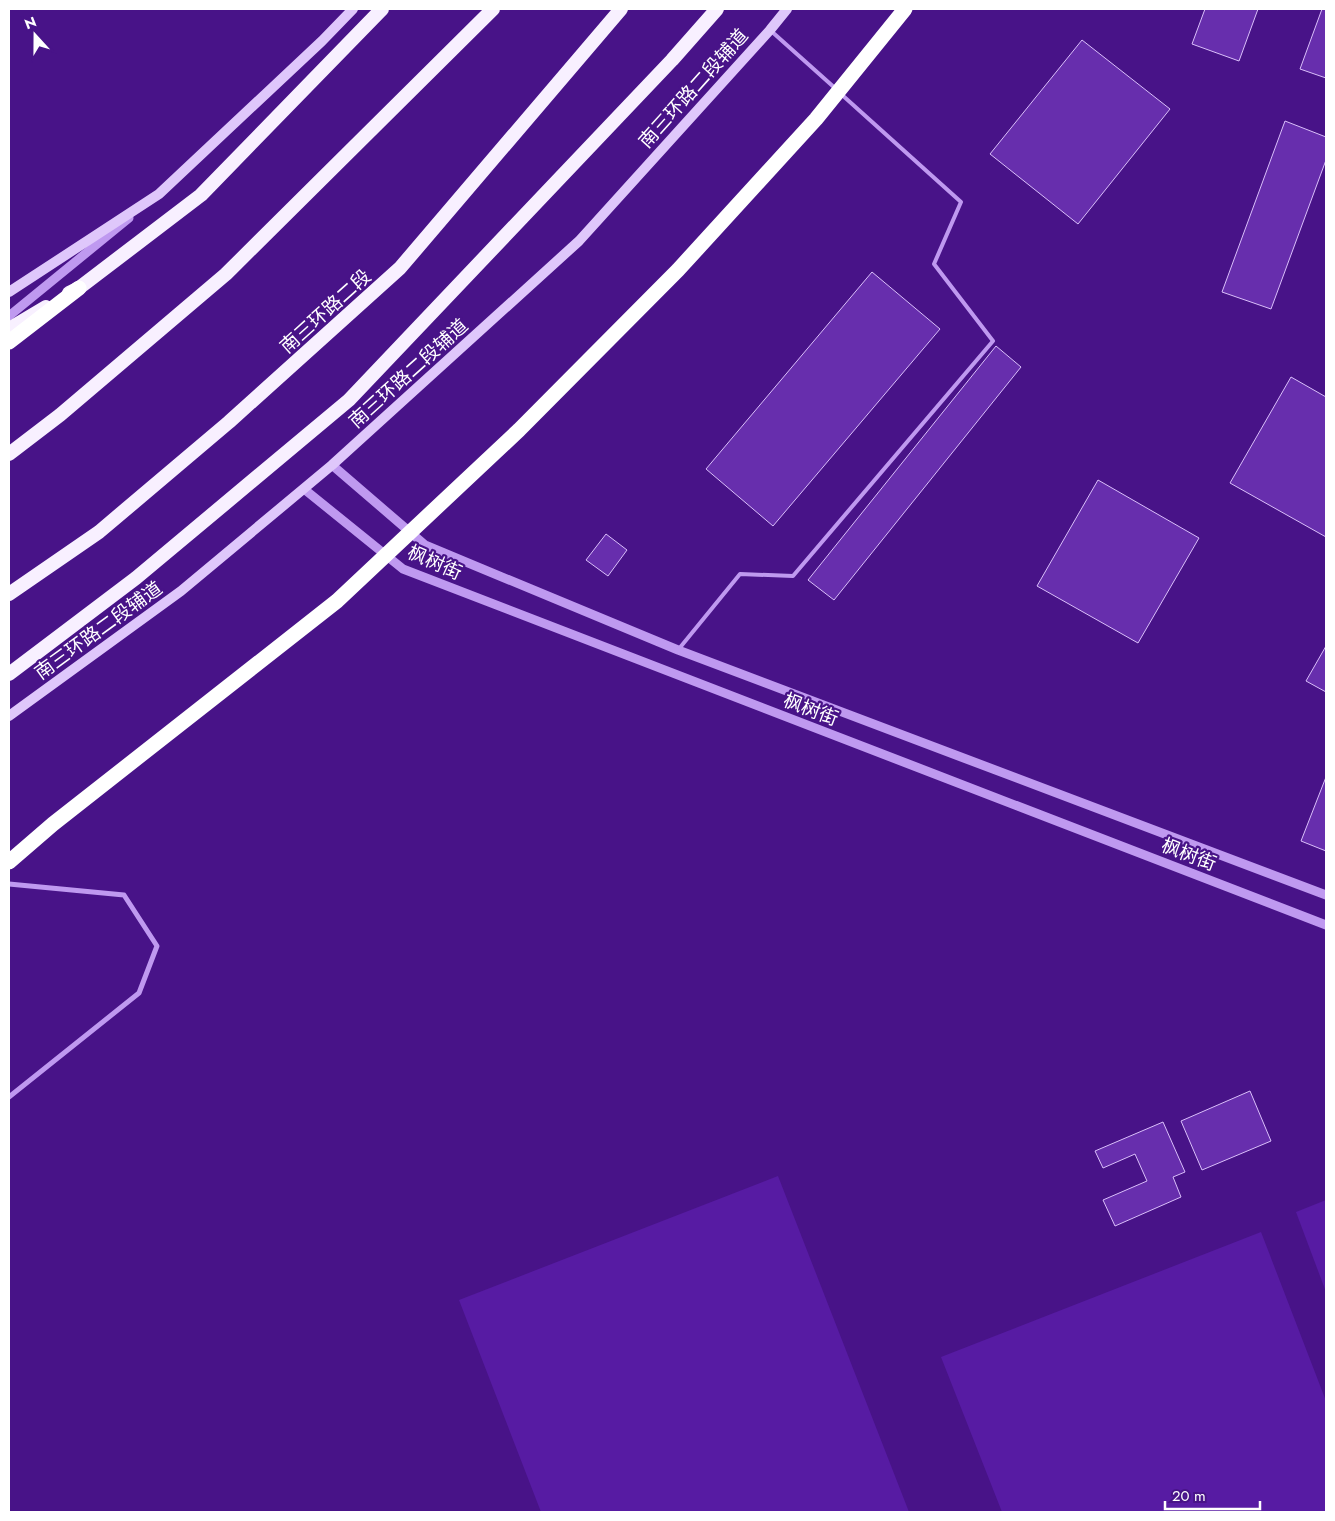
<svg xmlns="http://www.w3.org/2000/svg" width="1335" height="1521" font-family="Jost,'Noto Sans SC',sans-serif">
	<rect width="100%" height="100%" fill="#481388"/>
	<!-- green -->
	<path fill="#571ba3" d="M778,1176L909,1512H541L459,1300Z
		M1326,1200V1292L1296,1212Z
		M1261,1232L1326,1401V1512H1002L941,1357Z"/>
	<!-- building -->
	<path fill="#672ead" stroke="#dabffb" d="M1205,9H1258L1239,61L1192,44Z
		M1322,9H1326V78L1300,69Z
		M1082,40L1170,109L1078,224L990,154Z
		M1285,121L1326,137V160L1271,309L1222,292Z
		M872,272L940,329L773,526L706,469Z
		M996,346L1021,367L834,600L808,580Z
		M1291,377L1326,397V537L1230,483Z
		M1098,480L1199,538L1138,643L1037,586Z
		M606,534L627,550L608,576L586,560Z
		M1326,646V692L1306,681Z
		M1326,777V851L1301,841Z
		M1250,1091L1271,1141L1202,1170L1181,1121Z
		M1163,1122L1185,1172L1173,1177L1181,1197L1115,1226L1103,1200L1147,1181L1135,1154L1103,1168L1095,1151Z"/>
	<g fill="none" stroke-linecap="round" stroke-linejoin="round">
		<!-- service -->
		<path stroke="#bf99f0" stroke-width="4" d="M770,30L836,89
			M678,650L740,574L793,576L993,341L934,264L961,202L841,94"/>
		<!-- minor -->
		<path stroke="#bf99f0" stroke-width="5" d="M9,884L124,895L157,946L139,993L9,1097"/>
		<!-- tertiary -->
		<path stroke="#bf99f0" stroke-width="9" d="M9,316L129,218
			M332,465L425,545L678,650L1326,895
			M304,489L403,569L1326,925"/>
		<!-- secondary -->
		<path stroke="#dfc7fb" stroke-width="10" d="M9,292L159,194L322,41L353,9
			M9,716L181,591L332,465L579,241L770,30L787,9"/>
		<!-- trunk -->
		<path stroke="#f8f0ff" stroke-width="14" d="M69,293L79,288L201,195L382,9
			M9,329L46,307
			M9,454L60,415L226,274L493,9
			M9,594L99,532L229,422L400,268L621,9
			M9,674L136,578L349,400L672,60L717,9"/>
		<!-- motorway -->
		<path stroke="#fff" stroke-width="15" d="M9,342L79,288"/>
		<!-- motorway-bridge -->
		<path stroke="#fff" stroke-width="15" d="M9,862L53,824L337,601L519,430L678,270L816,119L905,9"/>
	</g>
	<g text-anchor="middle" stroke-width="4.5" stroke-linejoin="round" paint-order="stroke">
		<!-- street labels -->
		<g font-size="19" fill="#fff" stroke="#481388">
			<text transform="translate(693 88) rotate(-48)" y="7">南三环路二段辅道</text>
			<text transform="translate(325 311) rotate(-42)" y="7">南三环路二段</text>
			<text transform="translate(408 373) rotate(-42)" y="7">南三环路二段辅道</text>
			<text transform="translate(435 562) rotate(24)" y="7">枫树街</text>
			<text transform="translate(98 630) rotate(-36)" y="7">南三环路二段辅道</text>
			<text transform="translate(811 709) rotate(21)" y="7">枫树街</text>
			<text transform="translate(1189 854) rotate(21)" y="7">枫树街</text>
		</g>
	</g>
	<!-- border -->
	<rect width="1335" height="1521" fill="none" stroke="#ffffff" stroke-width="20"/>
	<!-- north arrow -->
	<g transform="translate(35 35) rotate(339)" stroke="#481388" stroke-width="4" paint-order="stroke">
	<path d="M0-4L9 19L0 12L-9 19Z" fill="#ffffff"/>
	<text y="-8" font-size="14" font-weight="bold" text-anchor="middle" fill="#ffffff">N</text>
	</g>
	<!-- scale -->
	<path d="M1165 1501v8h95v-8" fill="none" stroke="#ffffff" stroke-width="2.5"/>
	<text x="1172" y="1501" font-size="15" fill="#ffffff" stroke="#481388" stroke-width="4" paint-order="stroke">20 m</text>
</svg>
